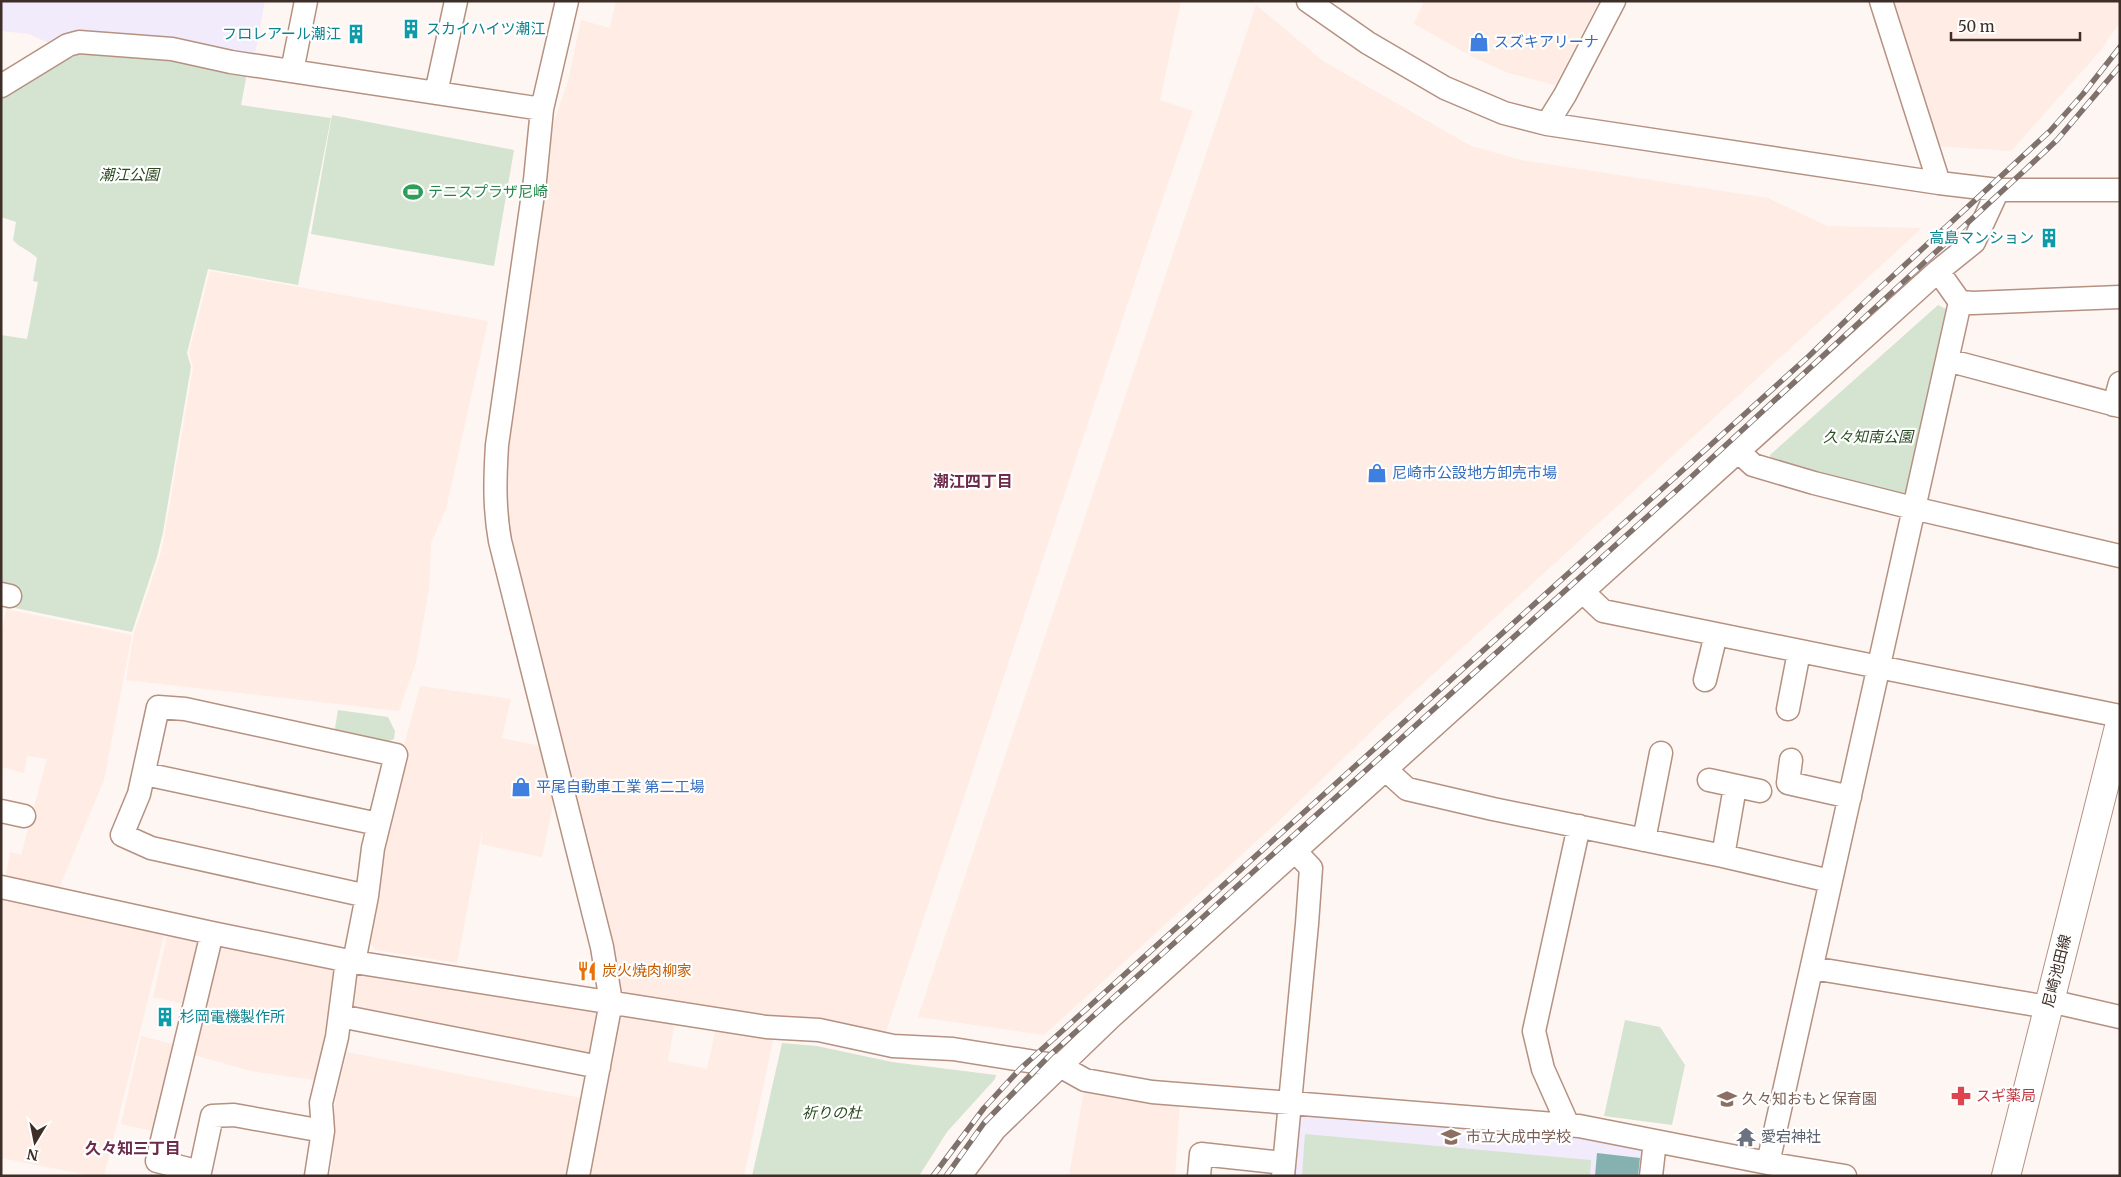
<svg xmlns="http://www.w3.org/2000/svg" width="2121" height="1177" font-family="Merriweather,'Noto Sans JP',serif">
	<rect width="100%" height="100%" fill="#fef6f3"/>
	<!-- built -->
	<path fill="#ffece4" d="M616,1H1181L1160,100L1193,111L1153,227L885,1035L623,993L615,981L519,574L507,512L504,471L545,154L549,153L553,125L568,81L581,20L610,28Z
		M1424,1H1599L1555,85L1508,73L1475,58L1414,24Z
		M1885,1H2120V22L2101,50L2011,151L1937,146Z
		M1256,5L1323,61L1471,146L1521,160L1768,198L1827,226L1922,228L1385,718L1283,817L1044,1035L918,1017Z
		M210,271L488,321L446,509L431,543L429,589L416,662L399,711L126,680L134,633L162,549L193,368L189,352Z
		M6,609L132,635L104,780L58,891L5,880L10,852L21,855L47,759L27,756L24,773L1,767V636Z
		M420,686L511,699L502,738L540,746L554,800L542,857L481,844L484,821L457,963L376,950L367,940L402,753Z
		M1,895L165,931L104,1176H93L1,1158Z
		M169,928L200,935L189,1005L153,997Z
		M219,946L344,963L320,1081L251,1071L187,1053Z
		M347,960L611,1002L599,1067L340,1016Z
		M613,1010L675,1020L668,1061L707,1069L718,1019L776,1027L744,1176H583Z
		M141,1036L181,1046L161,1133L121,1124Z
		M347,1052L592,1100L578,1176H330L334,1148L332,1131L336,1098Z
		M1084,1091L1180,1104L1175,1176H1069Z"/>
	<!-- education -->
	<path fill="#f1ebfc" d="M1,1H265L255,55L177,40L51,44L29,34L1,31Z
		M1306,1110L1558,1129L1646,1144L1642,1176H1295L1301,1117Z"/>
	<!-- green -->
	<path fill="#d5e3d1" d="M78,45L170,53L247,73L241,105L331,118L298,285L208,269L187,353L191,367L163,532L157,557L132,632L10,607L1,589V335L27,339L38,282L33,281L37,258C29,250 20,248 13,240L16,222L1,217V87Z
		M332,115L514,150L494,266L311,234Z
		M1938,305L1946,309L1908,493L1901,498L1772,467L1770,455Z
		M338,710L388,717L395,731L394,739L384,743L334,734Z
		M1625,1020L1660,1027L1685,1065L1672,1125L1604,1116Z
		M782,1043L817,1046L892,1062L996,1075L995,1079L947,1132L919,1176H752Z
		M1305,1134L1591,1160L1590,1176H1302Z"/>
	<!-- water -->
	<path fill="#85b1b1" d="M1597,1153L1640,1158L1638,1176H1595Z"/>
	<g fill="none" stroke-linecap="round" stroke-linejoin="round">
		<defs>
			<path id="minor" d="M567,1L542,109L535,180L497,445C495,478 494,508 500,541L602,947L611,1002L578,1176
				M1308,1L1368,43L1445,88L1504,113L1547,124L1939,183L1998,190H2120
				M1881,1L1939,183
				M292,71L306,1
				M1,86L68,45L79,42L172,49L231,62L542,109
				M436,93L456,1
				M1547,124L1565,95L1614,1
				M1938,271L1960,302L1973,303L2120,297
				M1947,360L2120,406
				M2114,405L2120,383
				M1738,451L1753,465L1814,483L1913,508L2120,556
				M1582,591L1603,611L2120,716
				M1,594L10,596
				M1705,680L1716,634
				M1788,709L1799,652
				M1791,760L1788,783L1850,797
				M1385,769L1407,789L1493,809L1723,856L1830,881
				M145,774L378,824
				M1709,780L1760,791
				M1,811L24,816
				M1644,840L1661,753
				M1723,856L1735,787
				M1,887L212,933L354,962L766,1027L819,1030L893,1046L953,1049L1060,1066L1085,1080L1152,1092L1579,1126L1778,1165L1845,1176
				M354,962L367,896L373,848L396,755L185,709L158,707L139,794L122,835L151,848L367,896
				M1812,968L2048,1007
				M2063,1004L2120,1017
				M340,1016L599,1067
				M1568,1125L1543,1069L1534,1031L1579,826
				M1768,1163L1960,302
				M200,1172L212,1116L234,1115L323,1131
				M199,1176L200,1172L157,1161L212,933
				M316,1176L323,1131L321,1103L337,1037L347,960
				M960,1176L995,1129L1110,1018L1938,271L1974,242L1998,190
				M1199,1176L1201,1154L1284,1163
				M1283,1176L1307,924L1311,868L1295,851
				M1651,1176L1655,1141"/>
			<path id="major" d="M2006,1176L2120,723"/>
		</defs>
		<!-- minor casing -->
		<use href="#minor" stroke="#b59182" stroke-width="25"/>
		<!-- major casing -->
		<use href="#major" stroke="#b59182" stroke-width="30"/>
		<!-- minor -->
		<use href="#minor" stroke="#fff" stroke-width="22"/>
		<!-- major -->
		<use href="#major" stroke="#fff" stroke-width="28"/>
		<defs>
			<path id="rail" d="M933,1176L984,1108L1020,1069L1809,356L1869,298L2050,131L2083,94L2120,47
				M946,1176L984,1123L1050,1055L1689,479L2025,170L2057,140L2120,66"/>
		</defs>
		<!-- rail casing -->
		<use href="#rail" stroke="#7f726d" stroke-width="5.5"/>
		<!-- rail -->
		<use href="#rail" stroke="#fff" stroke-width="4" stroke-dasharray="11" stroke-linecap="butt"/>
	</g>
	<!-- icons -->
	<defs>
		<symbol id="building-bare" viewBox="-9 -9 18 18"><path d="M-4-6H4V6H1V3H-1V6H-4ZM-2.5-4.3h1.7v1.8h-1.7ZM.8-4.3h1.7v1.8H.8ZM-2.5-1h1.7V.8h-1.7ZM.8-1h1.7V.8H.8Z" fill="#0f9aa8" stroke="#fff" stroke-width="2.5" paint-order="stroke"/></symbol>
		<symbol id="shop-bare" viewBox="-9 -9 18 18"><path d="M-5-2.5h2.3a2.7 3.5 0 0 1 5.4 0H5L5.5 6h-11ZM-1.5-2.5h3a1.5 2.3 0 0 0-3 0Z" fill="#3f7fe0" stroke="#fff" stroke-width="2.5" paint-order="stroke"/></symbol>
		<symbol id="stadium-bare" viewBox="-9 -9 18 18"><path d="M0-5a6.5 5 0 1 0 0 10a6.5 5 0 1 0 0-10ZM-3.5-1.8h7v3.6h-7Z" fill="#2e9e5b" stroke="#fff" stroke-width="2.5" paint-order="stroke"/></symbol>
		<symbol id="restaurant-bare" viewBox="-9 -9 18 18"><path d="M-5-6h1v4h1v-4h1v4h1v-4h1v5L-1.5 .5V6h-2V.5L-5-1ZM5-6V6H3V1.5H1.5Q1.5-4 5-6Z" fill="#e8710a" stroke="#fff" stroke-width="2.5" paint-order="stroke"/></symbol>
		<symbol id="pharmacy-bare" viewBox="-9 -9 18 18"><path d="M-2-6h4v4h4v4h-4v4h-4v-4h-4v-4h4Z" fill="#e0444e" stroke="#fff" stroke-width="2.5" paint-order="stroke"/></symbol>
		<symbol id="school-bare" viewBox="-9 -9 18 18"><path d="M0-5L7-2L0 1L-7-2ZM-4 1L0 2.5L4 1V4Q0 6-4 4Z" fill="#8d6e63" stroke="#fff" stroke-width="2.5" paint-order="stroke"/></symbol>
		<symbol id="temple-bare" viewBox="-9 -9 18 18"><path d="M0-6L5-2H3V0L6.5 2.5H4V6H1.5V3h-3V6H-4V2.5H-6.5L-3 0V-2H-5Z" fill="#6b7280" stroke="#fff" stroke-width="2.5" paint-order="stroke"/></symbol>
	</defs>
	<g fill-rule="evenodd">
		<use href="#building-bare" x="397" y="15" width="28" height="28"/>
		<use href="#building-bare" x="342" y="20" width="28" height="28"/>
		<use href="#shop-bare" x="1465" y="28" width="28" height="28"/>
		<use href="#stadium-bare" x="399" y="178" width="28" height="28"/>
		<use href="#building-bare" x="2035" y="224" width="28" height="28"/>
		<use href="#shop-bare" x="1363" y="459" width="28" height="28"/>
		<use href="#shop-bare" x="507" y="773" width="28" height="28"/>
		<use href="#restaurant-bare" x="573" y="957" width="28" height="28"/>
		<use href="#building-bare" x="151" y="1003" width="28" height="28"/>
		<use href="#pharmacy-bare" x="1947" y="1082" width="28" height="28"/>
		<use href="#school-bare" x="1713" y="1085" width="28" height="28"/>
		<use href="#school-bare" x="1437" y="1123" width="28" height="28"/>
		<use href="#temple-bare" x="1732" y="1123" width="28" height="28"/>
	</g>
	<g text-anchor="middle" stroke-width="4.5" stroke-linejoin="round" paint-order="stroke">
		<!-- culture labels -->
		<g font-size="15" fill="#0d838f" stroke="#fff" text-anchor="start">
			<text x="426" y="34">スカイハイツ潮江</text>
			<text x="341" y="39" text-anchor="end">フロレアール潮江</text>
			<text x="2034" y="243" text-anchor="end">高島マンション</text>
			<text x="180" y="1022">杉岡電機製作所</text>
		</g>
		<!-- shop labels -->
		<g font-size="15" fill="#366cbe" stroke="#fff" text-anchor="start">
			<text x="1494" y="47">スズキアリーナ</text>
			<text x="1392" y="478">尼崎市公設地方卸売市場</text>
			<text x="536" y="792">平尾自動車工業 第二工場</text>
		</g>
		<!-- park labels -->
		<g font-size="15" font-style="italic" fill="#2a4a20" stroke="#fff">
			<text x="129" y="180">潮江公園</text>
			<text x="1868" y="442">久々知南公園</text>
			<text x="832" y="1118">祈りの杜</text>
		</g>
		<!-- leisure labels -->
		<g font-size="15" fill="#27864d" stroke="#fff" text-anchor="start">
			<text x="428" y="197">テニスプラザ尼崎</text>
		</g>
		<!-- food labels -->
		<g font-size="15" fill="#c56008" stroke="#fff" text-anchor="start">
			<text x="602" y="976">炭火焼肉柳家</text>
		</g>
		<!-- street labels -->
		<g font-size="15" fill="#3d2e28" stroke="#fff">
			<text transform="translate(2057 971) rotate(-76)" y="5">尼崎池田線</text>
		</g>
		<!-- health labels -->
		<g font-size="15" fill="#be3a42" stroke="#fff" text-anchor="start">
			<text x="1976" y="1101">スギ薬局</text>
		</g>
		<!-- education labels -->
		<g font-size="15" fill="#785e54" stroke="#fff" text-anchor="start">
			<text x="1742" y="1104">久々知おもと保育園</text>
			<text x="1466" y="1142">市立大成中学校</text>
		</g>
		<!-- worship labels -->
		<g font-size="15" fill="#5b616d" stroke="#fff" text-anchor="start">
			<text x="1761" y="1142">愛宕神社</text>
		</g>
		<!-- neighbourhood labels -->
		<g font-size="16" font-weight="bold" fill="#6c2b4a" stroke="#fff">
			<text x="973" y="487">潮江四丁目</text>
			<text x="133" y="1154">久々知三丁目</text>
		</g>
	</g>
	<!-- border -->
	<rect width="2121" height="1177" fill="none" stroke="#3d2e28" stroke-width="5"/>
	<!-- north arrow -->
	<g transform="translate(35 1142) rotate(190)" stroke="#ffffff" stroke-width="4" paint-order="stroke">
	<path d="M0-4L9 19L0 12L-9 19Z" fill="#3d2e28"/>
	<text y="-8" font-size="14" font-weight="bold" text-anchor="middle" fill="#3d2e28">N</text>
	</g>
	<!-- scale -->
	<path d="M1951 32v8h129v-8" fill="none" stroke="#3d2e28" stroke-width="2.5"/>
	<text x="1958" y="32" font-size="15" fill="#3d2e28" stroke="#ffffff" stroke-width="4" paint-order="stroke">50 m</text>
</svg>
